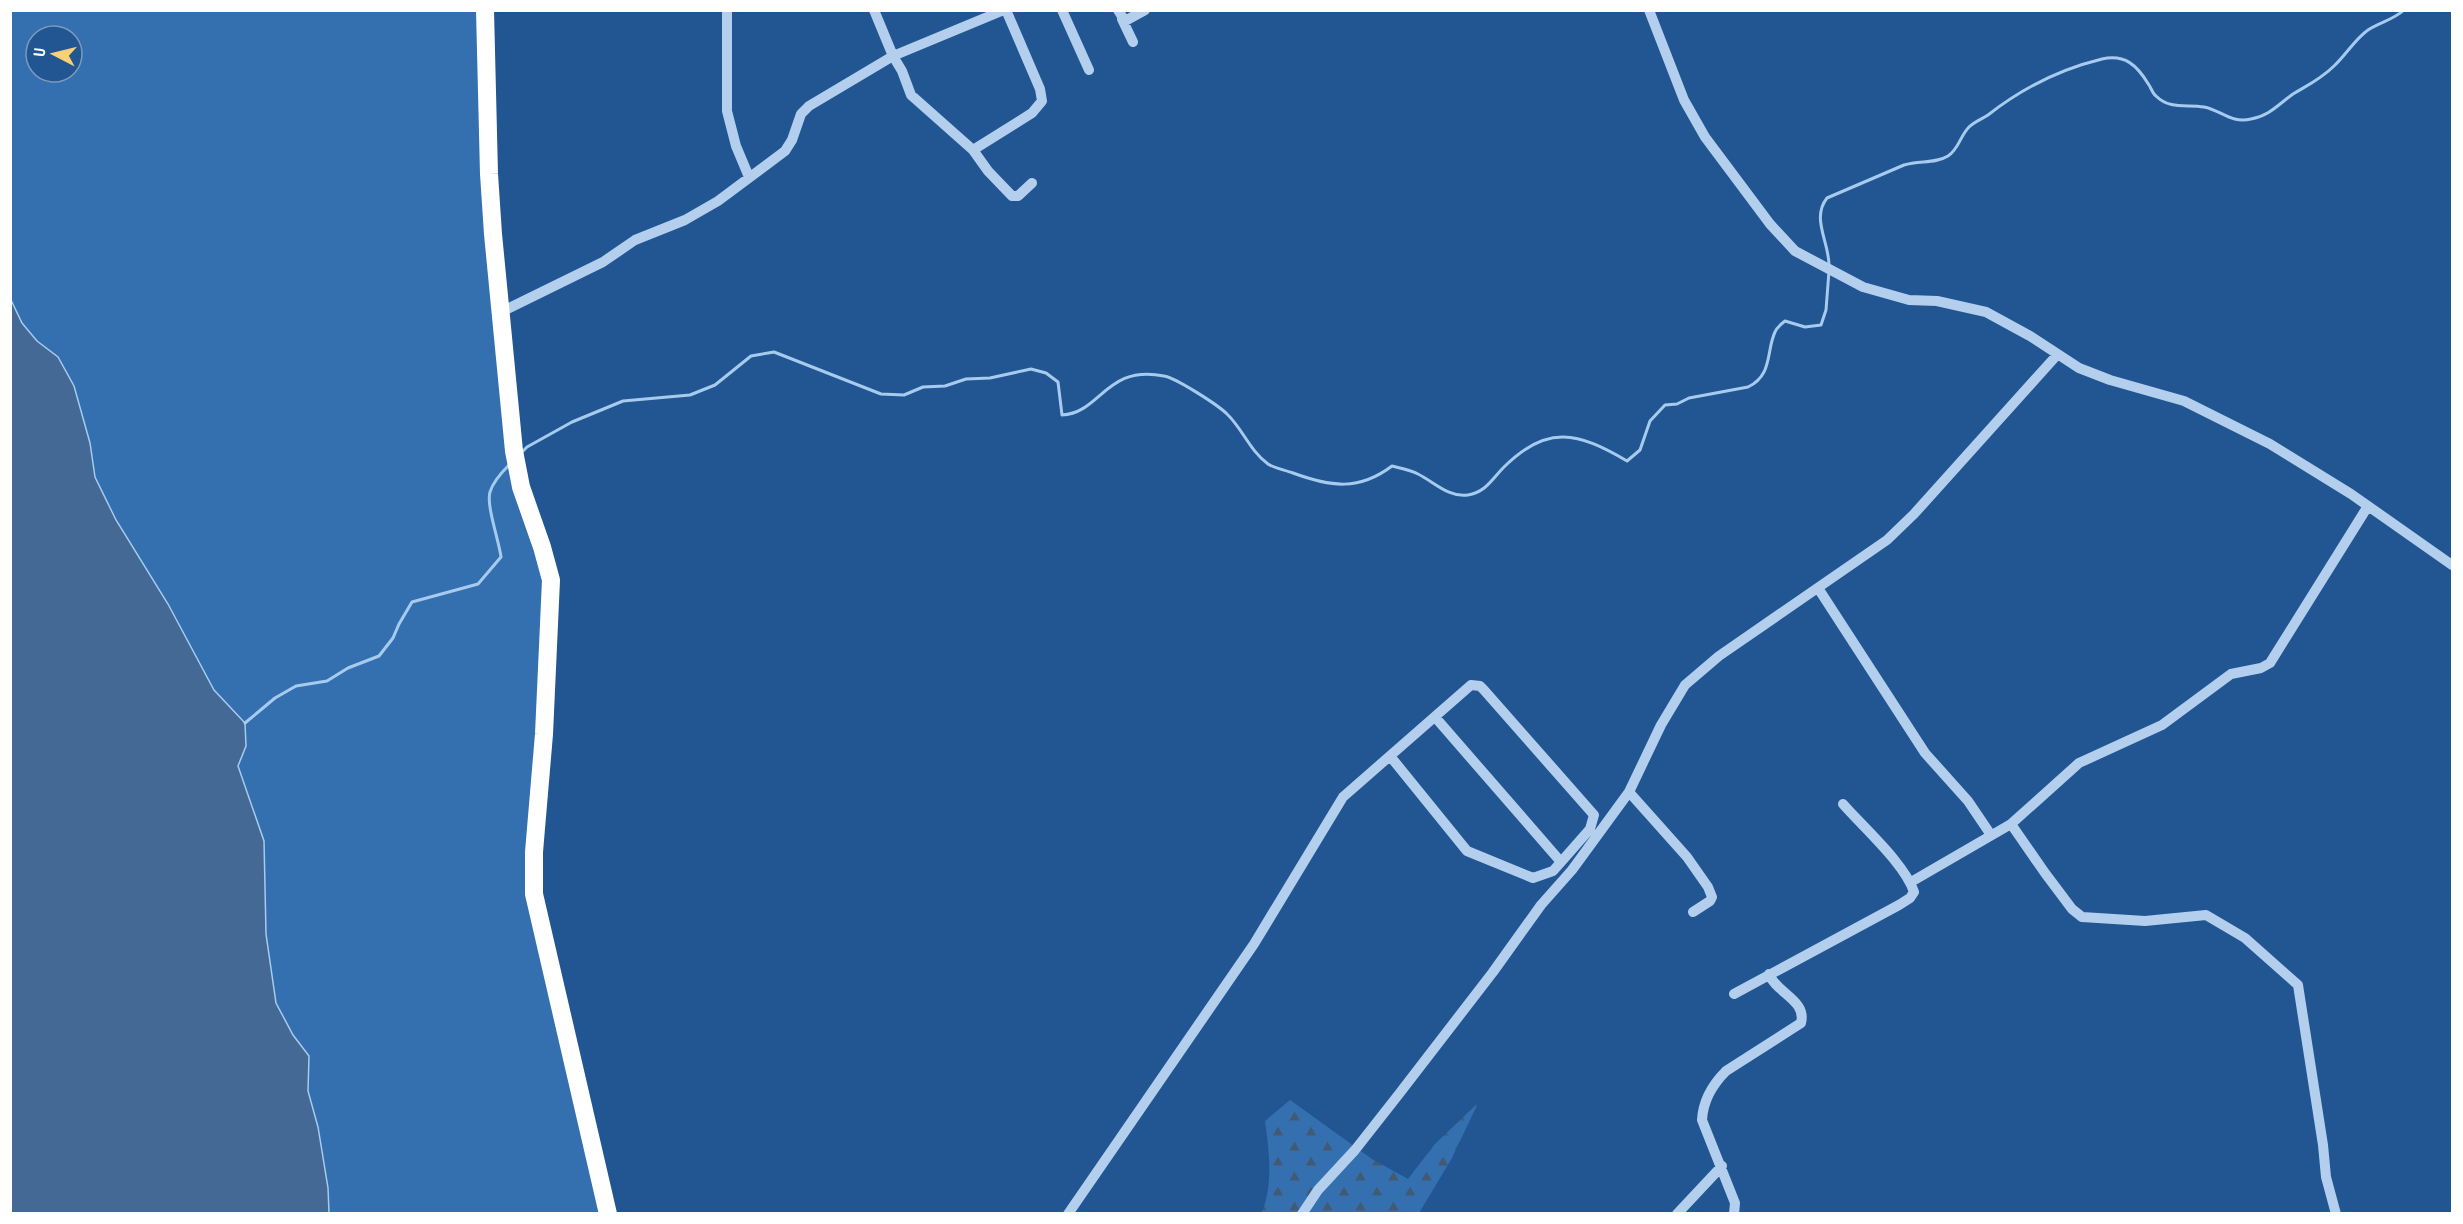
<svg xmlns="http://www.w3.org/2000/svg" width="2463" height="1224" font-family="'PT Sans Narrow',sans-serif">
	<defs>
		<pattern id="forest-firs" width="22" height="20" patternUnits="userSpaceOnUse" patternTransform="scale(1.5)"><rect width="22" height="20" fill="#3470b0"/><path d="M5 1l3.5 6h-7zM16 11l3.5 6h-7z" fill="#425a74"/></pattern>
	</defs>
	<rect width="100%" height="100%" fill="#215693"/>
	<!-- grass -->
	<path fill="#3470b0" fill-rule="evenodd" d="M11,11H480L511,484L549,576L528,878L602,1213H329L328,1188L318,1127L308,1091L309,1056L293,1035L276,1003L266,934L264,841L238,766L246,746L245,724L214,690L168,604L116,520L95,478L90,443L74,386L58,357L37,341L22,323L11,300ZM36,36H72V72H36Z"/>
	<!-- forest -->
	<path fill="url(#forest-firs)" d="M1290,1100L1372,1159L1408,1179L1435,1144L1478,1103L1452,1158L1419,1213L1261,1214C1274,1186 1269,1150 1265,1121Z"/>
	<!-- water -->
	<path fill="#436994" stroke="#a7cbef" stroke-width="1.5" d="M11,300L22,323L37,341L58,357L74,386L90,443L95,477L116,520L168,604L214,690L245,723L246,746L238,766L264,841L266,934L276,1003L293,1035L309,1056L308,1091L318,1127L328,1188L329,1213H11Z"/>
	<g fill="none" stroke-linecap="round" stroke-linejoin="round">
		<!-- stream -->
		<path stroke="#a7cbef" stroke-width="3" d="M1829,265C1829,242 1811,218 1827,198L1904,165C1919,160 1935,164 1948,156C1959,149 1960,136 1969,127C1974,122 1982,119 1988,115C2021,89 2061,69 2102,59C2125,54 2137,65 2149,85C2151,88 2153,94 2156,96C2170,110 2187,104 2204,107C2221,110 2231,124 2251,119C2269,116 2279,104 2293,94C2308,85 2321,79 2334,66C2346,55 2355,39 2368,30C2380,22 2393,20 2404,10
			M520,454L527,447L572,422L623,401L690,395L715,385L751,356L774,352L881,394L904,395L923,387L945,386L966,379L990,378L1031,369L1046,373L1058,382L1062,415C1101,413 1106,364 1164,376C1176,378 1218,405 1227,414C1242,428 1250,451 1268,464C1274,468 1285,470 1293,473C1331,487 1359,491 1392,466C1400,468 1411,470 1418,474C1434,482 1449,498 1468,495C1486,492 1492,479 1504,467C1547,424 1578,432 1627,461L1640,450L1650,421L1665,405L1677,404L1689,398L1748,387C1773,375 1766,351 1775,332C1777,327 1781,324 1785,321L1805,327L1821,325L1826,310L1829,271
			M245,723L275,698L296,686L327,681L348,668L379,656L393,638L399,624L412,602L478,584L501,557C499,541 486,505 490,492C493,482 502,472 509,465"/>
		<!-- minor -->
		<path stroke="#b3cfed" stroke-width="10" d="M727,10V111L736,146L749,177
			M1004,10L893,56L902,71L911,95L973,150L988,171L1012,196H1018L1032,183
			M1062,10L1089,70
			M1118,10L1125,21L1145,10
			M1649,10L1684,100L1705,137L1770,224L1795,251L1863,287L1909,300L1937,301L1986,312L2030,336L2079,368L2110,380L2184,401L2270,444L2351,494L2452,565
			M1122,19L1133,42
			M973,150L1032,113L1042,101L1040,89L1006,10
			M499,313L603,262L635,240L685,220L718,201L785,151L792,140L801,114L809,106L893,56L874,10
			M1818,588L1925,753L1968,801L1991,835
			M1390,756L1467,851L1533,878L1553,871L1561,862L1435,717
			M1629,792L1687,857L1708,887L1712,897L1710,901L1693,912
			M2011,824L2045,873L2072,909L2082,917L2145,921L2206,915L2245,938L2298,985L2323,1145L2326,1177L2336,1214
			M1911,882L2011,824L2079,763L2162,725L2231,674L2261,668L2270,663L2368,506
			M1734,994L1899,905L1910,898L1914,892C1905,864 1863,827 1843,804
			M1068,1214L1254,944L1343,797L1471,685L1480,686L1484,690L1594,815L1590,829L1561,862
			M1302,1214L1318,1190L1355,1150L1399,1094L1493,972L1541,905L1572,870L1629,792L1661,725L1685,685L1719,656L1887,540L1914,514L2057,355
			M1677,1214L1722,1166
			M1734,1214L1735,1203L1702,1120C1703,1101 1713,1084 1726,1071L1801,1023C1807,1000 1776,993 1769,974"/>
		<!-- highway -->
		<path stroke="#fff" stroke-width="18" d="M485,10L489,174L493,234L514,451L521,487L542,547L551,580L544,734L534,852V894L608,1214"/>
	</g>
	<!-- border -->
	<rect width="2463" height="1224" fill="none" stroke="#ffffff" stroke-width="24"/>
	<!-- north arrow -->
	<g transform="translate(54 54) rotate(277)"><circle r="28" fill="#215693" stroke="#7a9abe" stroke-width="1.5"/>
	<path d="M0-4.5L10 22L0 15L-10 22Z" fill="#fad075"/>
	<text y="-9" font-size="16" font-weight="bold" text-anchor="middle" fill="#ffffff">U</text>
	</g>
</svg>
